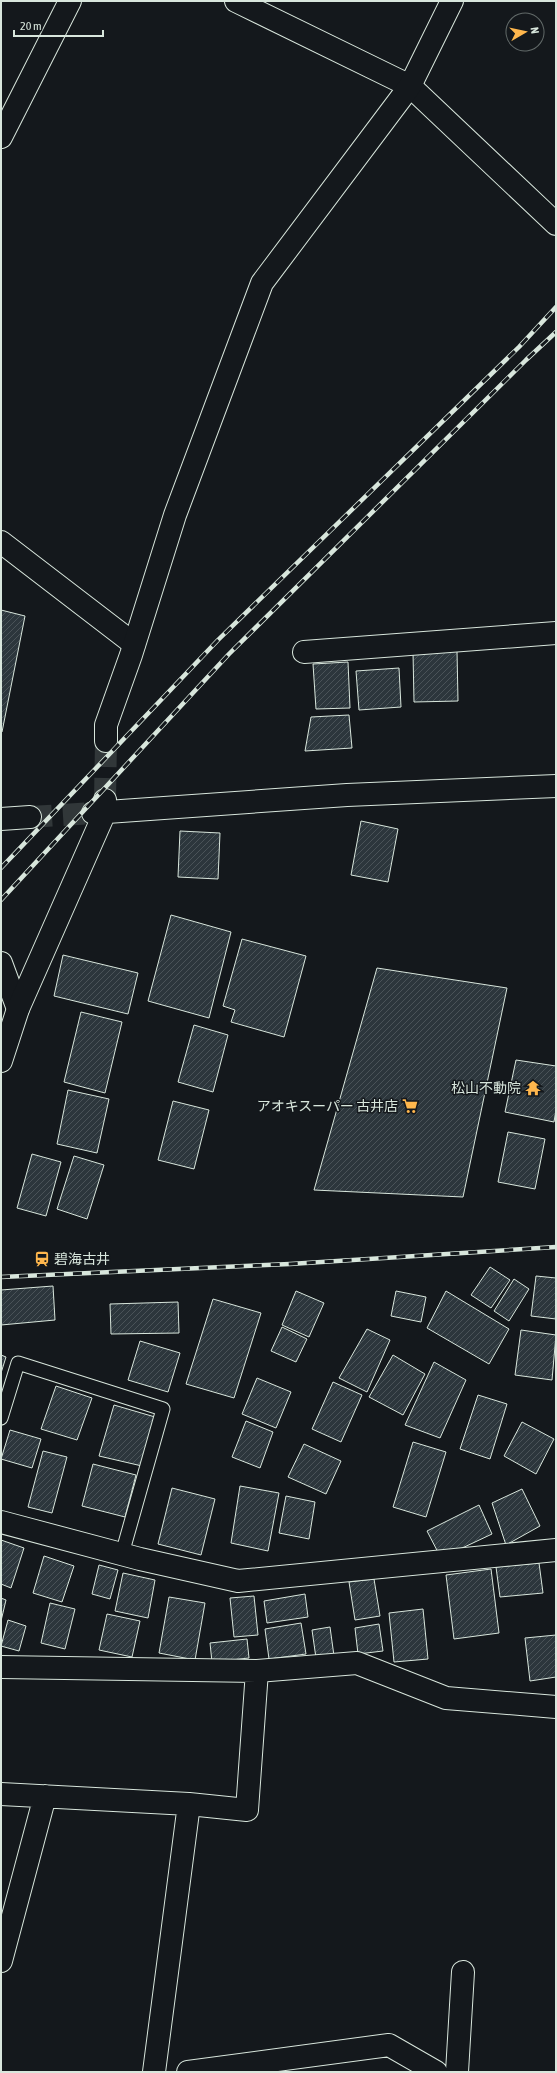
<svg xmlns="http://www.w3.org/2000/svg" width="557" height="2073" font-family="'Asap Condensed','Noto Sans JP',sans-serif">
	<defs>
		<pattern id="building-hatch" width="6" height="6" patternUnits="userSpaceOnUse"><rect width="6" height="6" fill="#2c363c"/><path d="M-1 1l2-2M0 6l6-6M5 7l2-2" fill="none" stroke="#4a5358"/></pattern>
	</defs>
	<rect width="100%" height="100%" fill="#14181c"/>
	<!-- building -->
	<path fill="url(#building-hatch)" stroke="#d8e6dc" d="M1,610L25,616L2,732H1Z
		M457,651L458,701L414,702L413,652Z
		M348,662L350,708L316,709L313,664Z
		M399,668L401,707L359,710L356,671Z
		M349,715L352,748L305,751L311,717Z
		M361,821L398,829L388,882L351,875Z
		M180,831L220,833L218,879L178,877Z
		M171,915L231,932L209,1018L148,1001Z
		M242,939L306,956L284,1037L231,1022L235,1010L223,1006Z
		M63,955L138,973L128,1014L54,996Z
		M377,968L507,988L463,1197L314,1190Z
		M81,1012L122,1022L105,1093L64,1082Z
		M194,1025L228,1035L213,1092L178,1082Z
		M516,1060L556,1066V1110L554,1122L505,1112Z
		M68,1090L109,1099L97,1153L57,1144Z
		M173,1101L209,1110L194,1169L158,1160Z
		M508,1132L545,1139L535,1189L498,1182Z
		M32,1154L61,1162L46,1216L17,1208Z
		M74,1156L104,1165L87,1219L57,1209Z
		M490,1267L510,1280L491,1308L471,1295Z
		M536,1276L556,1278V1319L531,1316Z
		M514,1279L529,1289L509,1321L494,1311Z
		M53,1286L55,1320L1,1325V1290Z
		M296,1291L324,1303L309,1337L282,1325Z
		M396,1291L426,1297L421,1322L391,1316Z
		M446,1291L509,1329L489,1364L427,1328Z
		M213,1299L261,1313L234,1398L186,1384Z
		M178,1302L179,1333L111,1334L110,1304Z
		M282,1327L307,1339L296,1362L271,1351Z
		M367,1329L390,1340L367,1392L339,1378Z
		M521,1330L556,1335L552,1380L515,1375Z
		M140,1341L180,1353L168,1392L128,1380Z
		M1,1355L6,1357L1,1373Z
		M393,1355L425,1374L403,1415L369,1397Z
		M434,1362L466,1380L440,1438L405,1425Z
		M257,1378L291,1392L276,1428L242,1414Z
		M333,1382L362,1395L341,1442L312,1429Z
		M56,1386L92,1398L77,1440L41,1429Z
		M478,1395L507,1404L490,1459L460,1449Z
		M114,1405L155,1417L142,1466L99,1456Z
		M246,1421L273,1432L260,1468L232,1457Z
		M522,1422L554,1439L536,1474L504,1456Z
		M10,1430L41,1439L32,1468L1,1459Z
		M413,1442L446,1452L426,1517L393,1507Z
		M304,1444L341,1461L326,1494L288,1477Z
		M43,1451L67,1457L52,1513L28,1507Z
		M93,1464L136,1475L125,1517L82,1506Z
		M240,1486L279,1493L268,1551L231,1543Z
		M172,1488L215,1499L201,1555L158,1544Z
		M522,1489L540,1526L506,1545L492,1503Z
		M286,1496L315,1502L309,1539L279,1533Z
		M479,1505L492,1534L441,1558L427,1531Z
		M1,1540L24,1548L11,1588L1,1584Z
		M44,1556L74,1566L62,1602L33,1593Z
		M539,1563L543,1593L500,1597L496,1567Z
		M99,1565L118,1570L110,1599L92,1594Z
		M491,1569L499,1633L454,1639L446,1575Z
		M123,1573L155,1580L148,1618L115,1611Z
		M374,1579L380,1616L355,1620L349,1582Z
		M305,1594L308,1617L267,1623L264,1601Z
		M254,1596L258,1635L234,1637L230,1598Z
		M169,1597L205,1603L195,1660L159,1653Z
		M1,1598L6,1600L1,1621Z
		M50,1603L75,1609L65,1649L41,1643Z
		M423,1609L428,1659L394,1662L389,1613Z
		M107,1614L140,1621L132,1657L99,1650Z
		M8,1620L26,1626L19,1651L1,1646Z
		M301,1623L306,1654L269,1659L265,1629Z
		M379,1624L383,1651L358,1654L355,1628Z
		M330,1627L334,1656L316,1658L312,1630Z
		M556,1635V1677L530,1681L525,1638Z
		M247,1639L249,1658L212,1662L210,1643Z"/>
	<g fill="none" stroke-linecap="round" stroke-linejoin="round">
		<!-- tertiary-tunnel -->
		<path stroke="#313739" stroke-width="22" stroke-dasharray="22 11" stroke-linecap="butt" d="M105,800L106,741
			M30,817L93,813"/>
		<defs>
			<path id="service" d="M1,1418L18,1363L163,1409L122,1554"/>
			<path id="minor" d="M236,1L410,86L556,224
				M1,137L70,1
				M1,542L134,644
				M304,652L556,633
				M1,963L18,1009
				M1,1522L140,1559L238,1581L556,1550
				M1,1667L257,1671L357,1663L446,1698L556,1707
				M1,1794L189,1804L154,2072
				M189,1804L247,1810L257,1671
				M1,1961L45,1796
				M188,2072L389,2045L436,2072
				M457,2072L463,1972"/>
			<path id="tertiary" d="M106,741V725L131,655L175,515L262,283L410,86L452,1
				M93,813L347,795L556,786
				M1,819L30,817
				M1,1061L18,1009L105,812V800"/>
		</defs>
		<!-- service casing -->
		<use href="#service" stroke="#d8e6dc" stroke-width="15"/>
		<!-- minor casing -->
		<use href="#minor" stroke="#d8e6dc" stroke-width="24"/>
		<!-- tertiary casing -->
		<use href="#tertiary" stroke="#d8e6dc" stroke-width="24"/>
		<!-- service -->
		<use href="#service" stroke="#14181c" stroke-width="13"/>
		<!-- minor -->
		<use href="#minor" stroke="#14181c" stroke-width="22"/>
		<!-- tertiary -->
		<use href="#tertiary" stroke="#14181c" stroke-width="22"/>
		<defs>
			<path id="rail" d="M1,868L218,640L519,347L556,307
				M1,900L229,654L526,360L556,332
				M1,1277L290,1264L556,1247"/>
		</defs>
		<!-- rail casing -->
		<use href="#rail" stroke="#d8e6dc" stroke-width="4.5"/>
		<!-- rail -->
		<use href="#rail" stroke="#14181c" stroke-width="3" stroke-dasharray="9" stroke-linecap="butt"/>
	</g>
	<!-- icons -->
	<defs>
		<symbol id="temple-bare" viewBox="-9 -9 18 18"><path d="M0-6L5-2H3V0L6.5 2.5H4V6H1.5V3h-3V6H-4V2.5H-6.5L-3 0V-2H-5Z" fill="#ffb74d" stroke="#14181c" stroke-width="2.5" paint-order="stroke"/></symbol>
		<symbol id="supermarket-bare" viewBox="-9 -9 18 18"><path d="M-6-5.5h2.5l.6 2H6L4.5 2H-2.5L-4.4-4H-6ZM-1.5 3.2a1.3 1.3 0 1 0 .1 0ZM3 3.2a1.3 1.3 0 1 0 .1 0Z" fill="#ffb74d" stroke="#14181c" stroke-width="2.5" paint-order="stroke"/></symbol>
		<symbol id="station-bare" viewBox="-9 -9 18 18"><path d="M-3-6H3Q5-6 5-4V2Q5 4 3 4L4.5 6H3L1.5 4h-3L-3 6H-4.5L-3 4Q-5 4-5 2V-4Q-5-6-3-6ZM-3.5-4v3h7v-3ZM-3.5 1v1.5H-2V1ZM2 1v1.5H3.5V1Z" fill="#ffb74d" stroke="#14181c" stroke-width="2.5" paint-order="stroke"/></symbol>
	</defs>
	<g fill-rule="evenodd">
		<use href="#temple-bare" x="522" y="1077" width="22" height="22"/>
		<use href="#supermarket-bare" x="399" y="1095" width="22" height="22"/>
		<use href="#station-bare" x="31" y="1248" width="22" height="22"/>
	</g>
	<g text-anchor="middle" stroke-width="3" stroke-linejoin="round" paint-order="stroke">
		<!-- poi labels -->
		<g font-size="14" fill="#d8e6dc" stroke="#14181c" text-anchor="end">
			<text x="521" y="1093">松山不動院</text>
			<text x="398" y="1111">アオキスーパー 古井店</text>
			<text x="54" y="1264" text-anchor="start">碧海古井</text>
		</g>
	</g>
	<!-- border -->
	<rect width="557" height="2073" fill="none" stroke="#d8e6dc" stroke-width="4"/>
	<!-- north arrow -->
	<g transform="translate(525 32) rotate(81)"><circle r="19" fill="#14181c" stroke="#626a69"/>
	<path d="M0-3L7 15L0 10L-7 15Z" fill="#ffb74d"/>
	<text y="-6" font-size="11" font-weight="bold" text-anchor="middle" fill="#d8e6dc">N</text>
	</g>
	<!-- scale -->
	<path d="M14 30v6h89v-6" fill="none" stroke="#d8e6dc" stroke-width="2"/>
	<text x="20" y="30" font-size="12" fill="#d8e6dc" stroke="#14181c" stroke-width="3" paint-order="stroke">20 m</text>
</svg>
